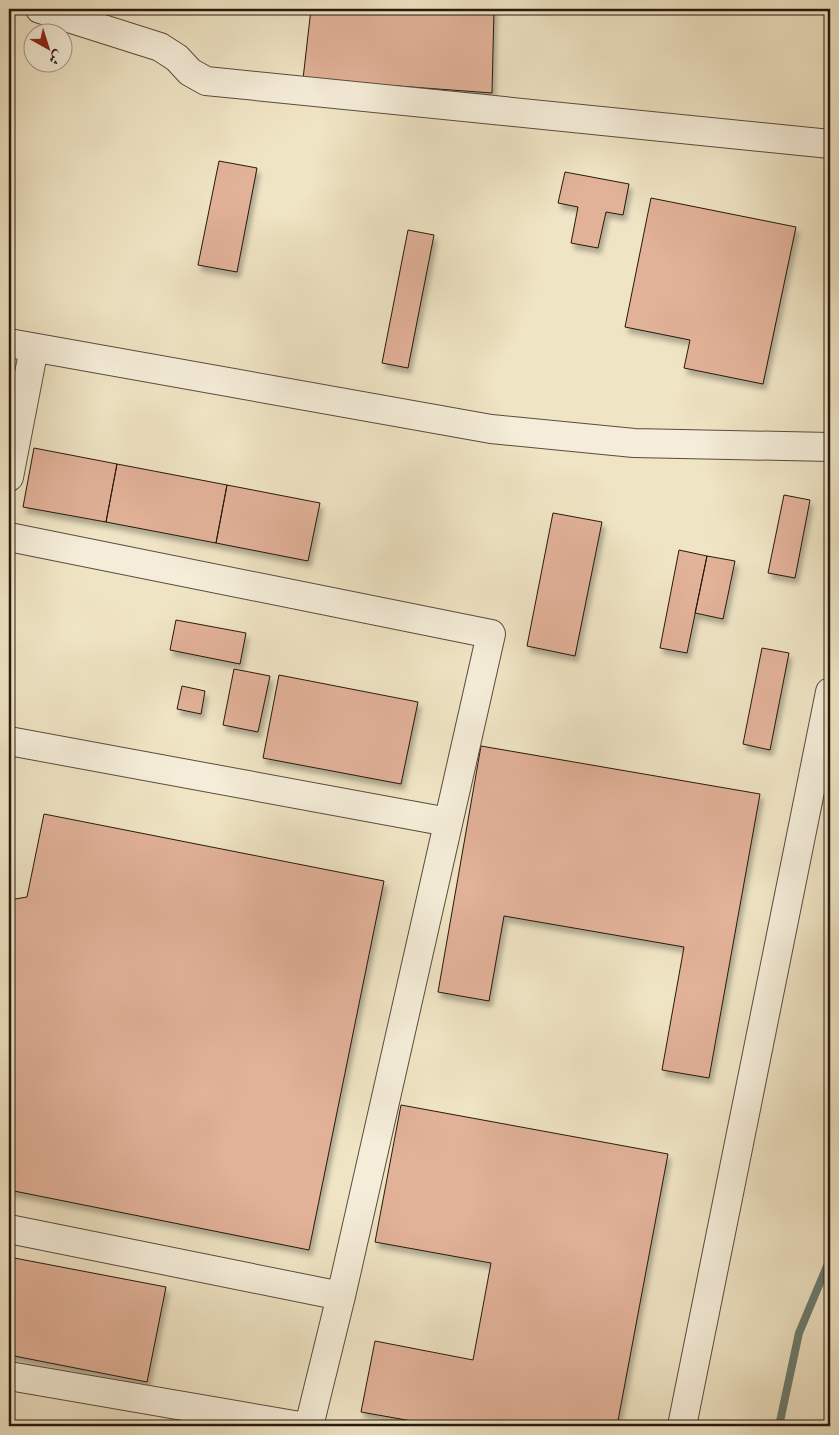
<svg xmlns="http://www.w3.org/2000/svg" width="839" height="1435" font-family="'IM FELL English',Amiri,serif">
	<defs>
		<filter id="shadow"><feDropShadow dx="3" dy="5.5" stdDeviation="2.5" flood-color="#0004"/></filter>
	</defs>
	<rect width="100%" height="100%" fill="#efe4c4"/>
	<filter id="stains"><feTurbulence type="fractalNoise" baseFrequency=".004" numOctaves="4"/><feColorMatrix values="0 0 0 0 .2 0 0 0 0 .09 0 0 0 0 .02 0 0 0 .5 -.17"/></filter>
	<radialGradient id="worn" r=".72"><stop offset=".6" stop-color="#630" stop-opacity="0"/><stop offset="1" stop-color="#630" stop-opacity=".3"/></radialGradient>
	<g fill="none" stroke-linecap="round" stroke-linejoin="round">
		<!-- stream -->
		<path stroke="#6c7d71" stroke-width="8" d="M779,1426L799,1333L830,1259"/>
	</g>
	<!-- building -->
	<path fill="#e1b198" stroke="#27190e" filter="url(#shadow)" d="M311,9H494L492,93L303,79Z
		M219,161L257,168L237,272L198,265Z
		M565,172L629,184L623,215L606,212L598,248L571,243L578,207L558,203Z
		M651,198L796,227L763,384L684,368L690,340L625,327Z
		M408,230L434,235L408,368L382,363Z
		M34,448L117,464L106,522L23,507Z
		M117,464L227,485L216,543L106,522Z
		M227,485L320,503L308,561L216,543Z
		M784,495L810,500L795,578L768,573Z
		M553,513L602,522L575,656L527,646Z
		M679,550L707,556L687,653L660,648Z
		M707,556L735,561L723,619L695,613Z
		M176,620L246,633L240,664L170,650Z
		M762,648L789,653L770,750L743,744Z
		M234,669L270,676L258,732L223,725Z
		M279,675L418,702L401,784L263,758Z
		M182,686L205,691L201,714L177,709Z
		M481,746L760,794L709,1078L662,1070L684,947L504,916L489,1001L438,992Z
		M44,814L384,881L309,1250L9,1190V900L27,897Z
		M401,1105L668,1154L617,1426H440L361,1412L375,1341L473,1360L491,1263L375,1242Z
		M9,1257L166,1287L147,1382L9,1355Z"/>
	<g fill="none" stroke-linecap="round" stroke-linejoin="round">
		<defs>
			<path id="minor" d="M40,9L160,47L177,58L190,72L206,81L830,144
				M9,343L491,429L634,443L830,447
				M9,477L34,348
				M9,537L491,634L341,1296L309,1426
				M9,741L448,822
				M9,1229L341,1296
				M9,1376L300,1426
				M682,1426L830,692"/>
		</defs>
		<!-- minor casing -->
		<use href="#minor" stroke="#594c3c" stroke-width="30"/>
		<!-- minor -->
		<use href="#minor" stroke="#f5edd9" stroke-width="28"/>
	</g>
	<!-- margin -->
	<rect width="839" height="1435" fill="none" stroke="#efe4c4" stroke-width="30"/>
	<rect x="10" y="10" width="819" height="1415" fill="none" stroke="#27190e" stroke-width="2.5"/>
	<rect x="15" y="15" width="809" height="1405" fill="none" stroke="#27190e"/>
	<!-- north arrow -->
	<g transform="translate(48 48) rotate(141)"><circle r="24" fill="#f5edd9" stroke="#a39888"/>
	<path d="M0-4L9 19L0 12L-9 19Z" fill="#8f2418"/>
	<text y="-8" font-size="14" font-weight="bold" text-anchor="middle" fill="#27190e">ش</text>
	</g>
	<rect width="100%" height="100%" filter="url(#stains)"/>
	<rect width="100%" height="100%" fill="url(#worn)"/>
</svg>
